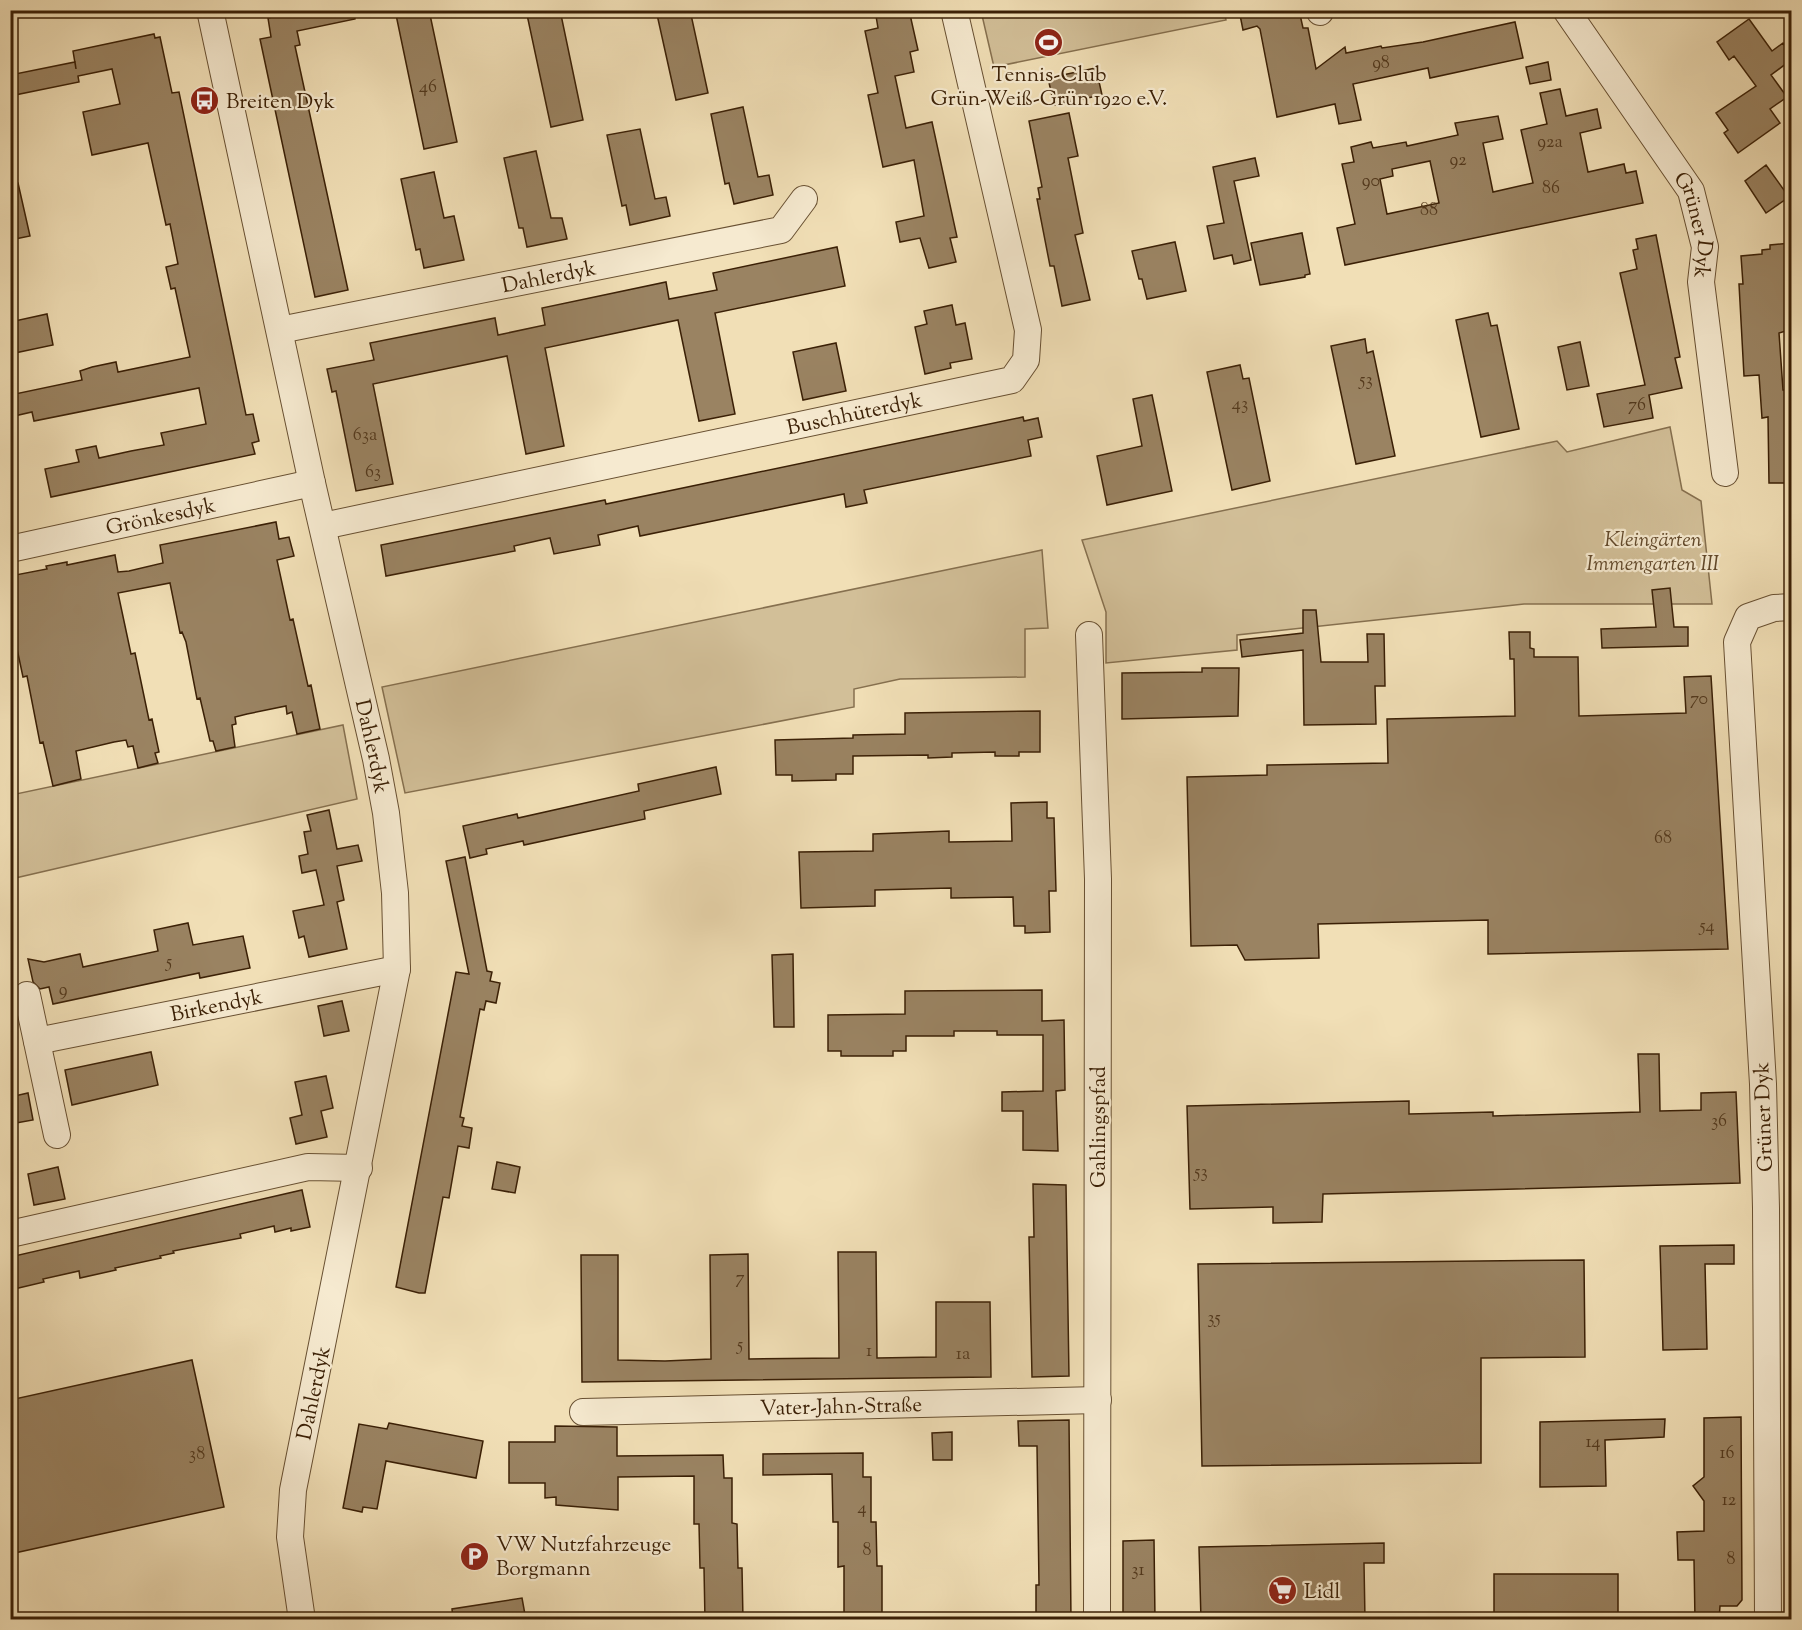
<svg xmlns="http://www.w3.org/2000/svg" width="1802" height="1630" font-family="'Sorts Mill Goudy',serif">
	<rect width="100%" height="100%" fill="#f1dfb6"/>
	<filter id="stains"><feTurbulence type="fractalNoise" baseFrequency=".00333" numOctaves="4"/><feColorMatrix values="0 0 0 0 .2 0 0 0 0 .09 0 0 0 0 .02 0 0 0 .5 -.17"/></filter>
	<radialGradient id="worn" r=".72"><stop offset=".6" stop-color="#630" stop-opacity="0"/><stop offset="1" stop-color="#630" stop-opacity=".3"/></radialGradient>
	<!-- green -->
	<path fill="#d2bf98" stroke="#86704f" stroke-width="1.5" d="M1224,10L1226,20L994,67L981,11Z
		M1670,427L1682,490L1701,501L1712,604H1524L1237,635V650L1106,663V612L1082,540L1557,441L1567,452Z
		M1042,550L1048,628L1025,629V677L900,679L854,689V707L405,793L382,687Z
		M343,725L357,799L11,879V795Z"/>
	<!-- building -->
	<path fill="#9a8362" stroke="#3b2006" stroke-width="1.5" fill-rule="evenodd" d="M301,10H354L355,19L297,31L300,45L295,46L348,290L315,297L260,39L271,37L268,18Z
		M395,10H429L457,142L424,149Z
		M526,10H560L583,120L551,127Z
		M656,10H690L708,93L676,100Z
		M875,10H909L918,50L910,52L914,72L895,76L906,128L932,122L957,237L950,238L956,262L929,268L920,238L900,242L896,222L924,216L914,160L883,167L868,95L878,93L865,31L878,28Z
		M1239,10H1299L1303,28H1308L1316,69L1345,47L1346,53L1381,46L1382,48L1423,42L1515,22L1523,58L1430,78L1428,68L1353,84L1361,120L1339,124L1335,104L1277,117L1260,29L1257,26L1243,30Z
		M1749,19L1772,51L1783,43L1791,55V60L1771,75L1787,97L1770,109L1780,123L1738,153L1724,133L1728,130L1716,113L1756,86L1734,56L1729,60L1717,42Z
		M154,34L155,38L160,37L172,93L179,92L246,415L253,414L259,441L252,443L255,454L51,497L45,469L79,462L76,450L96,446L99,458L131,451L164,445L161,433L206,424L199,388L34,421L32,412L10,417V395L82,380L80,371L92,367L116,362L118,372L190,357L175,288L171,289L166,267L178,264L170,224L166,225L148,143L92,155L83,112L120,104L112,69L78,76L79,82L10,96V75L75,62L76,69L73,51Z
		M1548,62L1551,80L1530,84L1526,67Z
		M1096,68L1102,95L1054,105L1048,78Z
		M1560,89L1566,116L1597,109L1601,128L1580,133L1588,172L1624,164L1626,173L1636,171L1643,203L1345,265L1337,228L1355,224L1342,164L1354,162L1351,147L1371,142L1373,148L1406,142L1407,146L1458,135L1455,123L1498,116L1503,139L1483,143L1493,192L1533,183L1521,130L1547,124L1540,93ZM1430,161L1439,203L1387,214L1380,179L1393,176L1392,169Z
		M743,107L758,177L769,175L773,195L734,204L729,183L725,184L711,114Z
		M1069,113L1078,156L1068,158L1083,233L1075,235L1090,300L1062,306L1054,266H1050L1037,199H1040L1038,188L1042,187L1029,121Z
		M640,129L655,199L666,197L670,216L630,225L626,205L622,206L607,135Z
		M536,151L551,218H562L567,239L527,247L523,228H519L504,158Z
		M1255,158L1259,176L1234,181L1251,260L1234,264L1232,255L1214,259L1207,226L1224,223L1213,167Z
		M1766,165L1789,197L1766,213L1745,181Z
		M434,172L444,218L454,216L464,260L424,268L420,249L416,250L401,179Z
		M18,183L30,236L10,240V184Z
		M1302,233L1310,274L1305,275V277L1260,285L1251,243Z
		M1656,235L1680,357L1675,358L1682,388L1649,395L1653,418L1604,427L1597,394L1645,385L1620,273L1637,269L1633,250L1638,249L1636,239Z
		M1175,242L1186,291L1147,299L1142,279H1139L1132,251Z
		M1791,243V281H1786L1789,330L1779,333L1783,390H1790L1791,483H1769L1768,417L1762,418L1759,375L1744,376L1739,284H1743L1741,256L1762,254V250L1770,249V245Z
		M837,247L845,286L715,313L735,414L699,421L678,320L545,348L564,446L526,454L507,356L373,384L393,484L356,491L336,391L332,392L327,369L374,360L370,343L495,318L498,335L545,325L542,308L666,282L669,299L717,290L713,273Z
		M952,305L956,325L965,323L972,359L950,363L951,368L925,374L915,327L927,324L924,311Z
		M1488,313L1491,326L1497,325L1519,429L1481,437L1456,320Z
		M47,314L53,345L10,354V322Z
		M1365,339L1367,353L1373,351L1395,456L1356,464L1331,346Z
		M1580,342L1589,386L1567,390L1558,347Z
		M836,343L846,391L803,400L793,352Z
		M1240,365L1243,379L1249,378L1270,481L1232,490L1207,372Z
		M1152,395L1172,491L1107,505L1097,456L1142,446L1133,399Z
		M1023,417L1024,421L1038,418L1042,437L1028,440L1031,456L864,490L867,503L846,507L844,494L640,536L638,526L598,535L600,545L554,554L550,538L514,546L515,551L386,576L381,545L605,500L606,504Z
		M276,522L279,539L289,537L294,556L277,560L290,620L293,619L308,686L311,685L320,729L297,734L292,712L287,714L286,706L247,714L235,717L236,724L232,725L235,747L216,751L213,741H210L200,698L197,699L186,642L182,632L180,633L170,583L118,593L131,654L135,653L149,720L152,719L159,752L155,753L158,763L138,768L133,746L128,747L126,740L114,742L76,751L81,779L53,786L43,742L40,743L27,676L23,677L10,616V576L47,569L46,566L67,562V565L115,555L118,572L129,571L163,563L160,545Z
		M1670,588L1674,627H1688V646L1602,648L1601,629L1656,627L1652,590Z
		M1303,610H1316L1321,662H1368L1367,634H1384L1385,686H1375L1376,724L1304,725L1303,650L1242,657L1240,640L1303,633Z
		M1509,632H1530V648L1534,649V657H1578L1579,716L1686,713L1684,677L1711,676L1728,949L1488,954V920L1318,924L1319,958L1245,960L1237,945L1191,946L1187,777L1267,775V765L1388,763L1387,719L1515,716L1514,659H1510Z
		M1202,668H1239L1238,716L1122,719V673L1202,672Z
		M1040,711V752H1019V756H995V752L952,753V757L928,758V755L853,756V774H836V780L792,781V775H776L775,740L853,738V735L905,734V713Z
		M716,767L721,794L644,811L645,819L524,845L523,841L486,849L487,854L470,858L463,826L517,814L518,818L639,791L638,784Z
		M1047,802V818H1054L1056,891H1049L1050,932L1025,933V926H1014L1013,897L951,898V888L875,890V906L801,908L799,852L873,851V834L949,831V842L1012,841L1011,803Z
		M329,810L337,849L358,845L362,861L337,866L344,900L337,902L347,949L309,957L304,936L299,938L293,911L324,905L316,870L302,873L299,856L308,854L304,832L311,831L307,815Z
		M465,857L487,971L492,972L490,981L500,983L496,1003L486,1001L484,1010L480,1009L460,1117L464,1118L462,1126L472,1128L469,1148L458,1146L449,1198L443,1197L425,1293H419L396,1287L456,972L469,974L446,861Z
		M188,923L193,945L243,936L250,968L200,978L199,973L53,1004L49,987L40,989L33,982L28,959L44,962L80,954L83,967L158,951L154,930Z
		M793,954L794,1027H774L772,955Z
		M1042,990V1021L1064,1020L1065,1090L1056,1091L1058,1151L1023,1150V1111H1002V1092L1043,1091V1035H997V1031H954V1036H906V1051H893V1056H841V1051H828V1015L905,1014V991Z
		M342,1001L349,1031L324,1036L318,1006Z
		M151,1052L158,1085L72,1105L65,1070Z
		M1638,1054H1659L1660,1111L1701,1110V1093L1736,1092L1740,1183L1323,1194L1322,1222L1273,1223V1207L1190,1209L1187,1106L1409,1101V1114L1493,1112V1116L1640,1112Z
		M326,1076L333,1108L321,1111L327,1137L296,1144L290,1118L302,1115L295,1082Z
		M28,1093L33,1120L10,1124V1097Z
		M497,1162L520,1167L515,1193L492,1189Z
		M58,1167L65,1199L34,1205L28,1174Z
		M1033,1184L1066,1185L1069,1376L1032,1377L1029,1237H1034Z
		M302,1190L310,1227L291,1231V1228L275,1232L274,1226L240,1234L241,1238L173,1251L174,1253L160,1256L161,1258L115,1268L116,1270L80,1278L79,1271L43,1279L44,1282L10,1290V1257Z
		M1734,1245V1264H1705L1707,1349L1663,1350L1660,1246Z
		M838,1252H876L877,1358L936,1357V1302H990L991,1377L582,1382L581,1255H618V1360L665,1361L711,1359L710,1255L748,1254L749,1359L839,1358Z
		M1584,1260L1585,1357L1481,1358V1463L1202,1466L1198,1264Z
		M192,1360L224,1507L10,1554V1400Z
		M1741,1417L1742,1600L1737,1606H1720L1719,1620H1695L1694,1560H1678L1677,1532L1704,1531V1501L1693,1486L1704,1477V1418Z
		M1665,1419L1664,1437L1605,1440L1606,1486L1540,1487V1422Z
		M1069,1420L1071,1620H1036V1585H1039L1037,1446H1019L1018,1421Z
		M389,1423L483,1441L476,1478L386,1461L377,1509L363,1507L362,1512L343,1508L359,1424L387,1429Z
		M555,1426L617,1427V1456L723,1455L724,1478H732V1523L737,1524L738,1568H742L743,1620H705L704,1568H700L699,1524H694V1476L618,1477V1510L556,1505V1497L545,1498V1483H509V1442H555Z
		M952,1432V1460H933L932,1433Z
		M863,1453V1477H871V1522H876L877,1566H882V1620H844V1566L838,1567V1522H833L832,1474L763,1475V1454Z
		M1154,1540L1155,1620H1123V1541Z
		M1384,1543V1563H1364L1365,1620H1201L1199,1547Z
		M1494,1574H1618V1620H1494Z
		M522,1598L526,1620H453L452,1609Z"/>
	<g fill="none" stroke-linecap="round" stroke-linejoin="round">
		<defs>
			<g id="street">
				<path id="s1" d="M210,10L312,483L376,759L386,813L395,893L397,969L293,1490L290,1537L302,1620"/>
				<path d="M1319,10L1320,12"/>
				<path id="s2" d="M1566,10L1691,191L1705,247L1701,282L1725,473"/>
				<path id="s3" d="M280,330L781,230L804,199"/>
				<path id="s4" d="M323,526L1012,380L1026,360L1028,330L954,10"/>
				<path id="s5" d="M10,549L312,483"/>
				<path d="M1089,635L1098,879L1097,1620"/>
				<path d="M27,995L57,1135"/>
				<path id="s6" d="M37,1041L397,969"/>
				<path d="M10,1234L308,1167L359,1168"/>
				<path id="s7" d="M583,1412L1098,1400"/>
				<path d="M1768,1620L1766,1208L1763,1084L1737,642L1748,617L1774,608L1792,607"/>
			</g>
		</defs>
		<!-- street casing -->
		<use href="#street" stroke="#685032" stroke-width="28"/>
		<!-- street -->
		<use href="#street" stroke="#f6ead0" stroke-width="26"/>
	</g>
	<!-- icons -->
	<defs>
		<symbol id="stadium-disc" viewBox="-11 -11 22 22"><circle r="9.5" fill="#8f2418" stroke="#f6ead0"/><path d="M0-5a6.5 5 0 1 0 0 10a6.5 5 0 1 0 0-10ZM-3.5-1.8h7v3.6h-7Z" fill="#fff"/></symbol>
		<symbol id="bus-disc" viewBox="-11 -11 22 22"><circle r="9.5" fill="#8f2418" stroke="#f6ead0"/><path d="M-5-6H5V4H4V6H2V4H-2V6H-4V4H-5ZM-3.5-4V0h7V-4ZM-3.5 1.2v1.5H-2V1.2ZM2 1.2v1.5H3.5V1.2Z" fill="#fff"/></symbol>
		<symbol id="parking-disc" viewBox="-11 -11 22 22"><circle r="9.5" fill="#8f2418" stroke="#f6ead0"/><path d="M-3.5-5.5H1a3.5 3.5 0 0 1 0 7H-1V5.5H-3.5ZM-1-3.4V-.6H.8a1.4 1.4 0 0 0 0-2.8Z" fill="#fff"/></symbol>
		<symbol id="supermarket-disc" viewBox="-11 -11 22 22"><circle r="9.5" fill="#8f2418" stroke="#f6ead0"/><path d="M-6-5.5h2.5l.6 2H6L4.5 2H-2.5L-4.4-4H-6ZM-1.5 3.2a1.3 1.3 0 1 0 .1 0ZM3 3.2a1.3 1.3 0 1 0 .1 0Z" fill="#fff"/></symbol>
	</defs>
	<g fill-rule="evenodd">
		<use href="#stadium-disc" x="1032" y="26" width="33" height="33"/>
		<use href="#bus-disc" x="188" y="84" width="33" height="33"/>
		<use href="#parking-disc" x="458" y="1540" width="33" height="33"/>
		<use href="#supermarket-disc" x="1266" y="1574" width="33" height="33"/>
	</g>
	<g text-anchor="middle" stroke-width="4.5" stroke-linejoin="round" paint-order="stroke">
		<!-- number labels -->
		<g font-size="18" fill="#53391d">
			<text x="1381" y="68">98</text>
			<text x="428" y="92">46</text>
			<text x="1550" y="147">92a</text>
			<text x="1458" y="165">92</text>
			<text x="1371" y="186">90</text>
			<text x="1551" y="193">86</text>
			<text x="1429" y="215">88</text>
			<text x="1366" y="385">53</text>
			<text x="1240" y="409">43</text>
			<text x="1637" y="410">76</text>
			<text x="365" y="440">63a</text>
			<text x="373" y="477">63</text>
			<text x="1699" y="704">70</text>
			<text x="1663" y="843">68</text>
			<text x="1707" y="931">54</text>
			<text x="169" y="967">5</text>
			<text x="63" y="995">9</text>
			<text x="1719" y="1126">36</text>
			<text x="1201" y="1177">53</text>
			<text x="740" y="1283">7</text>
			<text x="1214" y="1323">35</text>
			<text x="740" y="1350">5</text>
			<text x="869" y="1356">1</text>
			<text x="963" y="1359">1a</text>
			<text x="1593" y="1447">14</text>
			<text x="1727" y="1458">16</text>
			<text x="197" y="1459">38</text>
			<text x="1729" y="1505">12</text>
			<text x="862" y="1513">4</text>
			<text x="867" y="1555">8</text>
			<text x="1731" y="1564">8</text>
			<text x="1138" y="1575">31</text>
		</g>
		<!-- poi labels -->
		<g font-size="21" fill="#3b2006" stroke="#f6ead0" text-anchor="start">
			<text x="1049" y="81" text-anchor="middle">Tennis-Club<tspan x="1049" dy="24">Grün-Weiß-Grün 1920 e.V.</tspan></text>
			<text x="226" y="108">Breiten Dyk</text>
			<text x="496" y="1551">VW Nutzfahrzeuge<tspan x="496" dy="24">Borgmann</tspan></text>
			<text x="1304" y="1598">Lidl</text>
		</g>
		<!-- street labels -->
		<g font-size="21" fill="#3b2006" stroke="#f6ead0">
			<text dy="7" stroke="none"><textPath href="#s2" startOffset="254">Grüner Dyk</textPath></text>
			<text dy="7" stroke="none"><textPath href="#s3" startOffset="274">Dahlerdyk</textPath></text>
			<text dy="7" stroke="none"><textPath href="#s4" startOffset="543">Buschhüterdyk</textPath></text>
			<text dy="7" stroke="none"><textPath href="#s5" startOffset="154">Grönkesdyk</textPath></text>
			<text dy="7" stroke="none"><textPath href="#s1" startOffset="754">Dahlerdyk</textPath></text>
			<text dy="7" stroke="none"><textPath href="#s6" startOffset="183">Birkendyk</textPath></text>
			<text transform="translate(1763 1117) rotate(-92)" y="7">Grüner Dyk</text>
			<text transform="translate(1098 1127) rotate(-90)" y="7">Gahlingspfad</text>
			<text transform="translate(313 1393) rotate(-78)" y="7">Dahlerdyk</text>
			<text dy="7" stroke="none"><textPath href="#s7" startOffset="258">Vater-Jahn-Straße</textPath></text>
		</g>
		<!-- park labels -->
		<g font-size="21" font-style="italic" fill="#61482a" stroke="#f6ead0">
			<text x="1653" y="546">Kleingärten<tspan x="1653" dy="24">Immengarten III</tspan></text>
		</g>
	</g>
	<!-- margin -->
	<rect width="1802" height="1630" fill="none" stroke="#f1dfb6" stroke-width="36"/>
	<rect x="12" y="12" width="1778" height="1606" fill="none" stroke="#3b2006" stroke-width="3"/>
	<rect x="18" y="18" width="1766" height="1594" fill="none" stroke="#3b2006" stroke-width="1.5"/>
	<rect width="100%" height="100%" filter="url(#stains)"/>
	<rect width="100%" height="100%" fill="url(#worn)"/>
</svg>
